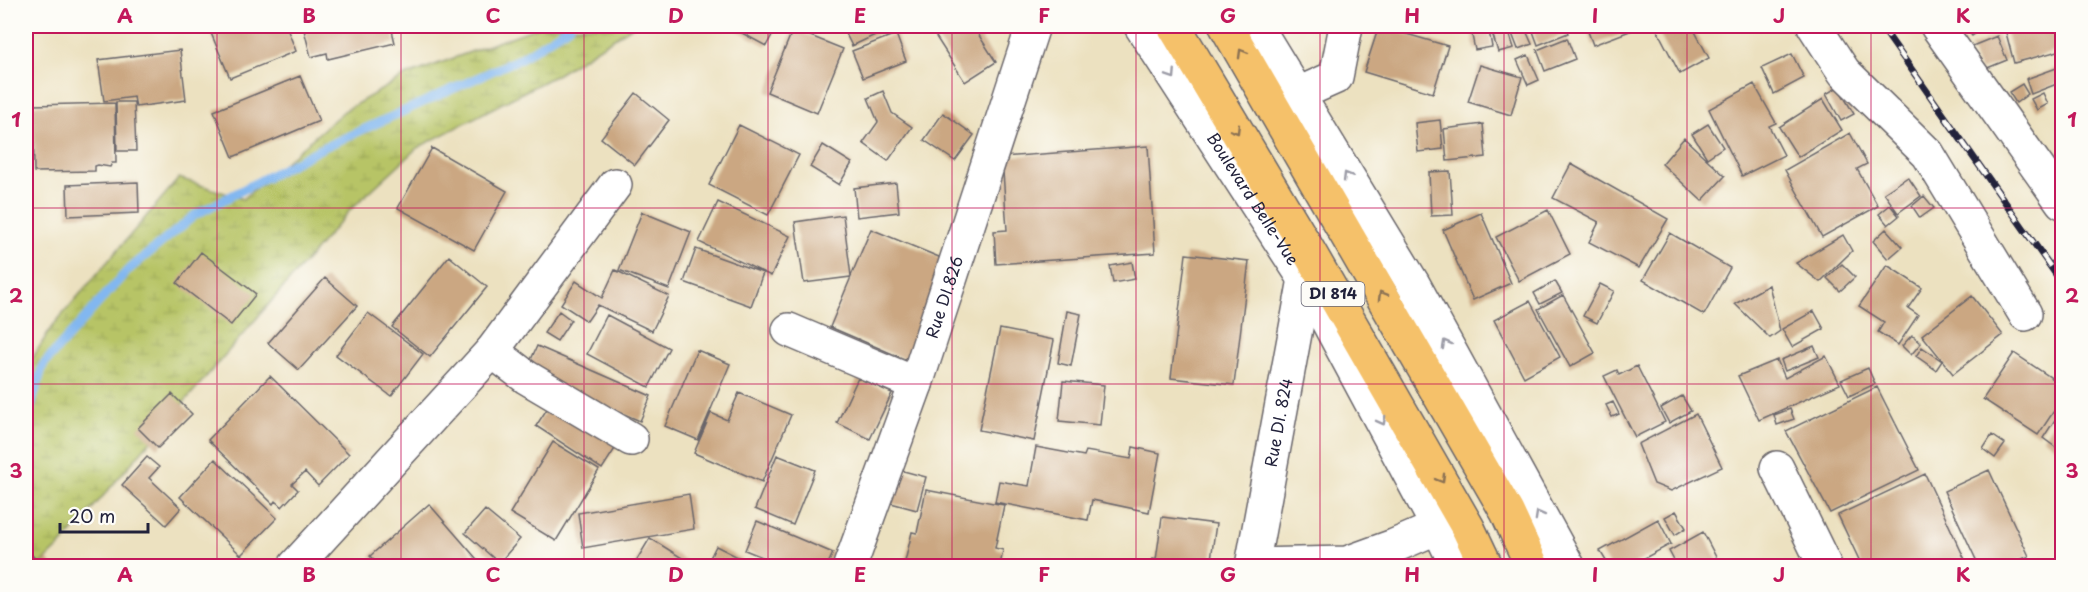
<svg xmlns="http://www.w3.org/2000/svg" width="2088" height="592" font-family="'Playpen Sans',sans-serif">
	<defs>
		<pattern id="wetland-marsh" width="20" height="14" patternUnits="userSpaceOnUse" patternTransform="scale(1.5)"><rect width="20" height="14" fill="#b7c466"/><path d="M1 5h8M5 5V1M11 12h8M15 12V8" fill="none" stroke="#9da859"/></pattern>
	</defs>
	<rect width="100%" height="100%" fill="#fdfcf7"/>
	<filter id="ink" filterUnits="userSpaceOnUse"><feTurbulence type="fractalNoise" baseFrequency=".0167" numOctaves="2"/><feDisplacementMap in="SourceGraphic" scale="12" xChannelSelector="R" yChannelSelector="G"/><feConvolveMatrix kernelMatrix="1 2 1 2 8 2 1 2 1" color-interpolation-filters="sRGB"/></filter>
	<filter id="wash" filterUnits="userSpaceOnUse"><feTurbulence type="fractalNoise" baseFrequency=".008" numOctaves="4" result="noise"/><feDisplacementMap in="SourceGraphic" scale="24" xChannelSelector="R" yChannelSelector="G"/><feGaussianBlur stdDeviation="1.35" result="paint"/><feColorMatrix in="noise" values="0 0 0 0 0 0 0 0 0 0 0 0 0 0 0 0 0 1.4 0 .05"/><feComposite in="paint" operator="in"/></filter>
	<g filter="url(#wash)">
		<rect width="100%" height="100%" fill="#ece1c0"/>
		<!-- wetland -->
		<path fill="url(#wetland-marsh)" stroke="#6c7350" stroke-width="1.5" d="M541,26H633L558,74L417,148L351,209L60,546L39,566H26V369L51,328L179,178L243,199L344,111L405,76Z"/>
		<g fill="none" stroke-linecap="round" stroke-linejoin="round">
			<!-- stream -->
			<path stroke="#82b7f0" stroke-width="9" d="M26,423L43,365L127,271L195,215L320,149L521,58L570,26"/>
		</g>
		<g id="blocks">
			<!-- building -->
			<path fill="#cba782" d="M208,26H286L296,51L230,78Z
				M303,26H391L395,43L328,59L327,53L311,57Z
				M729,26H777L766,46Z
				M800,26H815L810,33Z
				M842,26H894L852,46Z
				M929,26H973L996,62L965,82Z
				M1379,26L1448,46L1433,93L1364,72Z
				M1470,26H1488L1492,47L1475,50Z
				M1490,26H1507L1514,48L1498,52Z
				M1524,26L1532,44L1518,49L1511,31Z
				M1531,26H1565L1568,33L1538,45Z
				M1586,26H1643L1593,45Z
				M1655,26H1692L1709,58L1680,74Z
				M1964,26H1986L1972,36Z
				M2016,26H2062V50L2014,63L2005,29Z
				M793,29L843,49L817,113L767,92Z
				M896,34L906,61L863,78L852,51Z
				M1997,36L2007,60L1980,71L1970,47Z
				M1567,38L1575,59L1545,71L1537,50Z
				M180,50L186,100L136,107L134,97L104,101L98,60Z
				M1792,54L1804,78L1774,94L1762,68Z
				M1528,55L1539,80L1528,85L1517,60Z
				M1480,65L1522,77L1511,115L1468,102Z
				M2062,66V82L2031,94L2026,79Z
				M300,76L319,121L233,157L214,111Z
				M1754,84L1776,123L1769,126L1784,155L1742,176L1709,109Z
				M2022,84L2028,94L2016,103L2009,92Z
				M1838,87L1854,114L1841,121L1826,94Z
				M883,91L892,113L912,127L888,161L863,143L878,122L868,98Z
				M636,93L669,120L635,165L601,138Z
				M2043,93L2048,104L2037,110L2031,99Z
				M1823,99L1842,130L1798,157L1779,127Z
				M116,102H134L136,151H117Z
				M115,103L116,163H112L110,167L98,165L95,166V171L34,172L33,105Z
				M943,113L974,135L955,161L924,140Z
				M1440,120L1443,149L1418,152L1415,123Z
				M1483,124L1486,157L1447,161L1444,129Z
				M1708,124L1723,147L1707,158L1692,134Z
				M739,125L799,155L768,215L709,185Z
				M1850,133L1867,164L1857,169L1878,206L1822,237L1785,170Z
				M1684,138L1725,176L1702,201L1662,164Z
				M823,145L852,163L839,185L810,167Z
				M1148,146L1155,253L996,264L994,231L1007,230L1002,157Z
				M432,148L507,191L474,250L398,208Z
				M1571,164L1668,219L1639,268L1589,242L1599,222L1553,198Z
				M1450,171L1453,215L1431,216L1429,172Z
				M1908,177L1921,196L1898,213L1884,193Z
				M138,182L139,213L68,216L67,185Z
				M896,183L899,212L857,217L854,188Z
				M1924,196L1934,208L1920,218L1912,206Z
				M718,202L790,236L771,276L699,242Z
				M1890,205L1899,216L1888,225L1879,214Z
				M1548,210L1570,254L1519,281L1496,237Z
				M642,212L691,232L669,289L619,270Z
				M1481,213L1511,283L1473,300L1443,230Z
				M843,215L851,276L871,229L951,262L909,361L830,327L851,277L804,283L795,222Z
				M1886,229L1902,247L1888,259L1873,241Z
				M1670,233L1730,268L1704,315L1643,280Z
				M1843,235L1852,251L1820,282L1796,263Z
				M696,249L763,273L751,306L684,282Z
				M201,252L256,294L231,325L177,283Z
				M1186,254L1249,261L1234,385L1171,378Z
				M449,256L487,287L430,357L392,327Z
				M1132,262L1135,279L1113,283L1110,266Z
				M1842,264L1855,277L1840,291L1827,278Z
				M1887,265L1922,288L1908,308L1918,315L1898,345L1878,332L1884,322L1859,306Z
				M615,270L669,296L652,331L598,305L587,321L561,304L576,281L602,298Z
				M325,278L357,306L299,370L268,343Z
				M1555,281L1562,293L1540,304L1534,293Z
				M1600,284L1614,291L1597,323L1583,316Z
				M1769,285L1780,331L1770,338L1735,304Z
				M1563,295L1595,353L1570,367L1538,309Z
				M1972,296L2003,335L1953,374L1922,335Z
				M1530,301L1560,357L1524,377L1494,320Z
				M559,311L571,320L557,341L544,333Z
				M1067,311L1081,314L1071,366L1058,363Z
				M1814,311L1824,329L1792,347L1782,329Z
				M368,313L423,354L391,396L336,355Z
				M607,315L669,348L649,387L587,354Z
				M1000,329L1054,340L1034,441L979,430Z
				M1912,335L1921,343L1911,355L1902,346Z
				M537,346L651,396L640,421L526,371Z
				M1814,346L1819,357L1785,371L1781,360Z
				M1922,347L1942,361L1936,370L1916,356Z
				M697,350L730,364L698,440L665,426Z
				M2014,353L2062,385V399L2038,435L1983,399Z
				M1826,356L1840,384L1759,420L1738,376L1777,360L1785,378Z
				M1637,366L1665,422L1635,437L1604,376L1617,370L1619,375Z
				M1868,368L1875,384L1849,396L1841,380Z
				M270,376L349,454L318,486L305,472L292,484L298,490L282,507L275,501L273,504L208,440Z
				M858,378L892,393L870,439L837,423Z
				M1063,381L1104,385L1100,425L1059,421Z
				M1877,387L1919,470L1830,513L1786,431Z
				M739,393L791,415L762,482L694,453L711,413L727,420Z
				M172,394L192,414L158,448L138,428Z
				M1682,396L1691,411L1669,423L1661,408Z
				M552,401L618,444L602,469L536,426Z
				M1613,402L1619,414L1612,417L1606,405Z
				M1790,409L1794,419L1777,425L1774,415Z
				M2062,409V452L2043,438Z
				M1696,414L1722,467L1671,491L1654,484L1638,444Z
				M1992,435L2005,444L1995,458L1983,449Z
				M553,442L599,470L556,541L510,513Z
				M1036,447L1084,456L1086,451L1131,459L1133,447L1160,453L1149,512L1092,500L1088,520L995,502L999,481L1029,486Z
				M777,455L815,470L793,525L755,509Z
				M147,457L159,467L149,478L181,508L166,525L122,485Z
				M215,459L277,518L241,555L180,497Z
				M896,469L926,477L917,510L887,502Z
				M1989,470L2029,556L2006,566H1979L1944,491Z
				M1925,474L1968,566H1862L1838,515Z
				M926,490L1004,505L995,548L1003,550L1000,566H904L912,532L917,533Z
				M689,494L694,529L583,548L578,513Z
				M429,504L482,565L479,566H379L370,556Z
				M485,510L520,539L499,563L465,533Z
				M1676,511L1686,528L1675,535L1665,517Z
				M1162,517L1216,524L1210,566H1152L1153,559L1156,560Z
				M1658,519L1671,544L1630,566H1609L1600,551Z
				M757,521L833,553L827,566H784L745,550Z
				M1703,532L1719,563L1712,566H1677L1669,551Z
				M650,538L690,563L688,566H633Z
				M716,546L742,559L739,566H706Z
				M32,555L41,565L47,559L53,566H26V562Z
				M749,559L766,566H746Z"/>
		</g>
	</g>
	<g filter="url(#ink)">
		<use href="#blocks" fill-opacity="0" stroke="#69656a" stroke-width="1.5"/>
		<g fill="none" stroke-linecap="round" stroke-linejoin="round">
			<defs>
				<g id="minor">
					<path id="s1" d="M1141,26L1305,279L1438,527L1457,566"/>
					<path d="M1256,26L1412,282L1568,566"/>
					<path d="M1814,26L1844,72L1928,154L2025,314"/>
					<path d="M1937,26L2062,202"/>
					<path d="M1298,94L1336,77L1346,26"/>
					<path d="M789,330L916,384"/>
					<path d="M492,351L526,377L631,439"/>
					<path d="M1777,468L1825,566"/>
					<path d="M1253,565L1347,563L1394,546L1438,527"/>
					<path d="M295,566L492,351L615,185"/>
					<path id="s2" d="M850,566L916,384L1033,26"/>
					<path id="s3" d="M1252,566L1305,279"/>
				</g>
				<path id="major" d="M1174,26L1304,243L1468,528L1486,566
					M1226,26L1507,512L1532,566"/>
			</defs>
			<!-- minor casing -->
			<use href="#minor" stroke="#69656a" stroke-width="36"/>
			<!-- major casing -->
			<use href="#major" stroke="#69656a" stroke-width="36"/>
			<!-- minor -->
			<use href="#minor" stroke="#fff" stroke-width="33"/>
			<!-- major -->
			<use href="#major" stroke="#f5c16b" stroke-width="33"/>
			<defs>
				<path id="rail" d="M1881,26L2062,283"/>
			</defs>
			<!-- rail casing -->
			<use href="#rail" stroke="#22223b" stroke-width="7"/>
			<!-- rail -->
			<use href="#rail" stroke="#fdfcf7" stroke-width="4.5" stroke-dasharray="14" stroke-linecap="butt"/>
		</g>
		<!-- one-way arrows -->
		<defs><path id="oneway-chevron" d="M-2-3.5L2.5 0L-2 3.5" fill="none" stroke-width="1.6" stroke-linecap="round" stroke-linejoin="round" transform="scale(1.5)"/></defs>
		<g stroke="#8c7253">
			<use href="#oneway-chevron" transform="translate(1242 53) rotate(-120)"/>
			<use href="#oneway-chevron" transform="translate(1236 130) rotate(59)"/>
			<use href="#oneway-chevron" transform="translate(1382 295) rotate(-120)"/>
			<use href="#oneway-chevron" transform="translate(1441 479) rotate(60)"/>
		</g>
		<g stroke="#9c9ca7">
			<use href="#oneway-chevron" transform="translate(1172 75) rotate(57)"/>
			<use href="#oneway-chevron" transform="translate(1347 176) rotate(-121)"/>
			<use href="#oneway-chevron" transform="translate(1446 344) rotate(-119)"/>
			<use href="#oneway-chevron" transform="translate(1382 421) rotate(62)"/>
			<use href="#oneway-chevron" transform="translate(1539 515) rotate(-119)"/>
		</g>
	</g>
	<!-- grid -->
	<path fill="none" stroke="#c2185b" stroke-width="1.5" stroke-opacity="0.55" d="M217,26V566M401,26V566M584,26V566M768,26V566M952,26V566M1136,26V566M1320,26V566M1504,26V566M1687,26V566M1871,26V566M26,208H2062M26,384H2062"/>
	<g text-anchor="middle" stroke-width="4.5" stroke-linejoin="round" paint-order="stroke">
		<!-- shield labels -->
		<rect fill="#fdfcf7" stroke="#646373" stroke-width="1.5" x="1301.5" y="282" width="63" height="24" rx="4.5"/>
		<g font-size="15" font-weight="bold" fill="#22223b">
			<text x="1333" y="299">DI 814</text>
		</g>
		<!-- street labels -->
		<g font-size="16" fill="#22223b" stroke="#fdfcf7">
			<text dy="6" stroke="none"><textPath href="#s1" startOffset="206">Boulevard Belle-Vue</textPath></text>
			<text dy="6" stroke="none"><textPath href="#s2" startOffset="285">Rue DI.826</textPath></text>
			<text dy="6" stroke="none"><textPath href="#s3" startOffset="146">Rue DI. 824</textPath></text>
		</g>
	</g>
	<!-- margin -->
	<rect width="2088" height="592" fill="none" stroke="#fdfcf7" stroke-width="66"/>
	<!-- scale -->
	<path d="M60 523v9h88v-9" fill="none" stroke="#22223b" stroke-width="3"/>
	<text x="69" y="523" font-size="18" fill="#22223b" stroke="#fdfcf7" stroke-width="4.5" paint-order="stroke">20 m</text>
	<rect x="33" y="33" width="2022" height="526" fill="none" stroke="#c2185b" stroke-width="2"/>
	<g font-size="20" text-anchor="middle" font-weight="bold" fill="#c2185b">
		<text x="125" y="23">A</text>
		<text x="309" y="23">B</text>
		<text x="493" y="23">C</text>
		<text x="676" y="23">D</text>
		<text x="860" y="23">E</text>
		<text x="1044" y="23">F</text>
		<text x="1228" y="23">G</text>
		<text x="1412" y="23">H</text>
		<text x="1595" y="23">I</text>
		<text x="1779" y="23">J</text>
		<text x="1963" y="23">K</text>
		<text x="16" y="127">1</text>
		<text x="2072" y="127">1</text>
		<text x="16" y="303">2</text>
		<text x="2072" y="303">2</text>
		<text x="16" y="478">3</text>
		<text x="2072" y="478">3</text>
		<text x="125" y="582">A</text>
		<text x="309" y="582">B</text>
		<text x="493" y="582">C</text>
		<text x="676" y="582">D</text>
		<text x="860" y="582">E</text>
		<text x="1044" y="582">F</text>
		<text x="1228" y="582">G</text>
		<text x="1412" y="582">H</text>
		<text x="1595" y="582">I</text>
		<text x="1779" y="582">J</text>
		<text x="1963" y="582">K</text>
	</g>
</svg>
